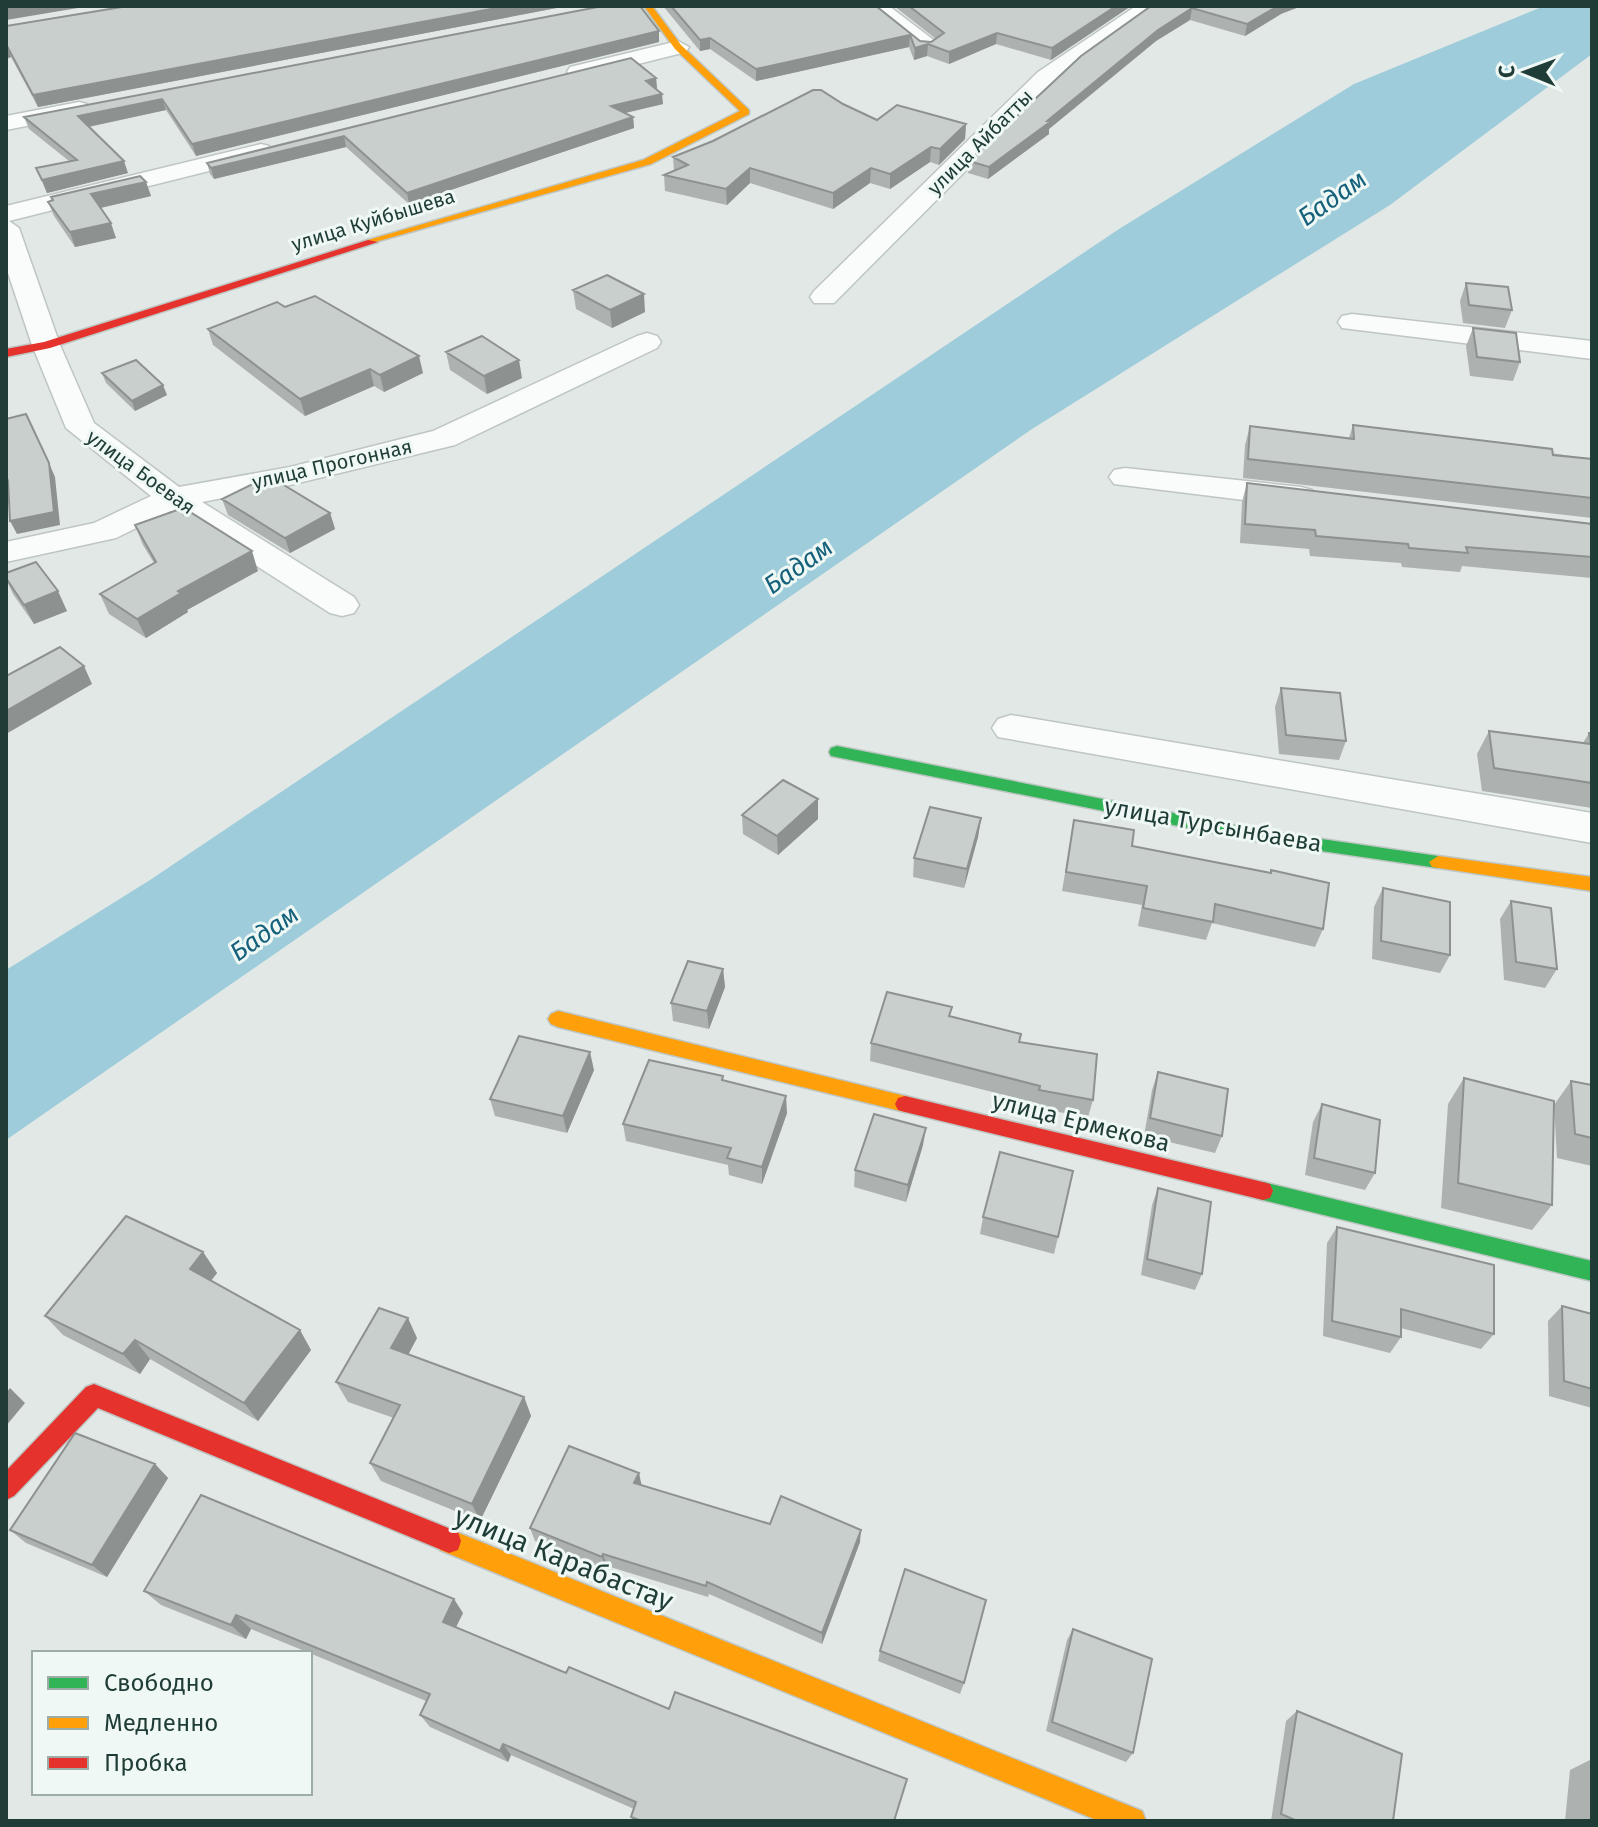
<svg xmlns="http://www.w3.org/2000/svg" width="1598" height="1827" font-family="'Fira Sans',sans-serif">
	<rect width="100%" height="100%" fill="#e1e8e6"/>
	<!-- water -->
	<path fill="#9eccda" d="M1544,6H1592V54L1390,205L1032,429L6,1140V970L150,880L1119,229L1354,84Z"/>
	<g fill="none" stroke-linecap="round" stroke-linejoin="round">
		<defs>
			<path id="street" d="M866,6H889L940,45L929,51L921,50Z
				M1136,6H1160L1054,82L834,303H814L810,297L814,291L1038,72Z
				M678,41L689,47L686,52L578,79L567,72L570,67Z
				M79,102L87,104L90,109L87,114L6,130V116Z
				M261,144L269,146L273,151L269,156L9,221L19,228L60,345L94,423L179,487L290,467L433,431L637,336L647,333L657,336L661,342L657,348L455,445L290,485L202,502L354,597L359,605L354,613L342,616L330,613L171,511L116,538L6,562V542L94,523L151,496L66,428L32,345L6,267V206Z
				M1352,314L1592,341V359L1342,328L1338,322L1342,316Z
				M1125,468L1301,487L1312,490L1317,497L1312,504L1301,507L1114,484L1109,477L1114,470Z
				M1011,715L1592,813V843L998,737L992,728L998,719Z"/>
			<path id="fast" d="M837,746L1253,829L1438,856L1447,862L1438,868L1253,841L831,756L829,752L831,748Z
				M1263,1182L1592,1261V1281L1263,1200L1256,1198L1253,1191L1256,1184Z"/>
			<path id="slow" d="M644,6H652L681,45L749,110V114L651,164L368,244V240L643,160L740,111L675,49Z
				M1438,856L1592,877V891L1432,867L1429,862Z
				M558,1011L905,1096L912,1098L915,1104L912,1110L905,1112L558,1027L551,1024L548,1019L551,1014Z
				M449,1529L1142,1811L1146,1821H1099L440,1550L437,1541L440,1532Z"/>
			<path id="jam" d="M368,240L378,242L50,348L6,357V349L44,342Z
				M905,1096L1263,1182L1270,1184L1273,1191L1270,1198L1263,1200L905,1112L898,1110L895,1104L898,1098Z
				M94,1384L458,1532L461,1541L458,1550L449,1553L98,1408L14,1496L6,1500V1471L86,1387Z"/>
		</defs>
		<!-- street casing -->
		<use href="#street" stroke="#bec5c3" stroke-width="3"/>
		<!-- fast casing -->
		<use href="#fast" stroke="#bec6c3" stroke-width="3"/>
		<!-- slow casing -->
		<use href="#slow" stroke="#bec6c3" stroke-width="3"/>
		<!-- jam casing -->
		<use href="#jam" stroke="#bec6c3" stroke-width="3"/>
		<!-- street -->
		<use href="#street" fill="#fafcfb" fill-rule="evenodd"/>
		<!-- fast -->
		<use href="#fast" fill="#30b455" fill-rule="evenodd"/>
		<!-- slow -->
		<use href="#slow" fill="#ff9f0a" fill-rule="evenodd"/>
		<!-- jam -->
		<use href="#jam" fill="#e5322d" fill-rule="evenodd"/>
	</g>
	<!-- wall -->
	<path fill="#adb2b0" d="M128,6H567L38,107L11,57L6,59V26Z
		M663,6H876L920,41L931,42L936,39L894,6H1131L1051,60L996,44L949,64L927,56L914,60L909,47L756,81L710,49L700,51Z
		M1151,6L1281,14L1245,36L1190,20L1156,41L1049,129V134L988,179L968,173L969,161Z
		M659,42L196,156L166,110L89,127L128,173L47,193L36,168L69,161L29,129L24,117Z
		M656,78L657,89L663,104L625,113L633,117L634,128L409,204L346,147L214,179L210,174L207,163Z
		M843,104L877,120L966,124L965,139L939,165L930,162L890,189L870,183L833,209L750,183L727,205L665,191L664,175L674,171L673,157Z
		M146,182L151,196L100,208L116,238L75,247L54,216L48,202Z
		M1466,283L1512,310L1505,328L1463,323L1460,301Z
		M573,290L645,312L612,328L576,309Z
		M285,307L423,373L384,392L374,386L305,416L213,345L208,329Z
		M1473,328L1520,362L1513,381L1470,376L1466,346Z
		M446,352L522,378L487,394L450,370Z
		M102,373L167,395L135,411L106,383Z
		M1353,425L1592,459V518L1243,478L1245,445L1250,426L1349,438Z
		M1247,483L1592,524V578L1462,566L1460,572L1402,567L1401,563L1310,556L1309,549L1240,543L1242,502Z
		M222,499L330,513L335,529L290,553L228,515Z
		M184,515L258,571L187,610L188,612L146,638L109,614L100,594L154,563L143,545L135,525Z
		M6,573L67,611L34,624L13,594L6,579Z
		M1281,688L1346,741L1339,760L1279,754L1275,707Z
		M1489,731L1583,743L1589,733H1592V808L1482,791L1477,754Z
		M742,815L818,819L778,855L743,834Z
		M981,818L978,837L964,888L913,877L914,858Z
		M1074,820L1323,929L1315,947L1212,923L1206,940L1138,926L1142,905L1062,891Z
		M1383,888L1450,955L1440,973L1372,959L1374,907Z
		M1511,901L1557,969L1545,988L1504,980L1500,919Z
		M723,969L725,987L709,1029L673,1021L671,1003Z
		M951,1017L1019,1042L1093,1100L1088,1117L1035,1108L1036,1103L870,1061L871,1043Z
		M594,1070L567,1133L495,1116L490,1099Z
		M1158,1072L1222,1136L1215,1153L1144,1136L1152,1090Z
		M723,1076V1080L787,1113L762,1184L729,1175L728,1165L626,1141L623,1124Z
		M1464,1078L1552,1205L1532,1230L1441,1208L1448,1104Z
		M1571,1081L1592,1085V1166L1557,1158L1554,1105Z
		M1322,1104L1375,1173L1365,1190L1305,1175L1313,1122Z
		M923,1145L906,1202L854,1187L855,1170Z
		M1158,1188L1202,1274L1195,1290L1141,1275L1152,1205Z
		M983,1217L1058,1237L1054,1254L980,1234Z
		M1337,1227L1494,1334L1481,1349L1401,1328V1337L1390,1353L1323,1336L1327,1243Z
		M203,1252L217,1273L210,1281L311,1350L258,1421L150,1359L140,1374L63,1335L45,1316Z
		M1562,1306L1592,1314V1408L1549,1396L1548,1321Z
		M417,1338L408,1355L524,1397L531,1416L480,1521L381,1481L370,1463L394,1418L348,1402L336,1382Z
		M155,1464L168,1478L107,1577L26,1543L10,1530Z
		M642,1485L770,1524L860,1542L822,1644L709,1594L708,1597L607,1566L606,1570L535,1541L530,1528Z
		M144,1591L463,1613L456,1627L894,1821H633L631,1817L634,1809L511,1755L508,1762L430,1727L420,1715L426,1701L251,1629L246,1639L161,1605Z
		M1073,1629L1133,1753L1126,1762L1046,1731L1067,1640Z
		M880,1651L964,1683L960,1694L878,1661Z
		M1297,1711L1393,1821H1271L1286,1721Z
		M1592,1759V1821H1565L1570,1770Z"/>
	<!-- shaded-wall -->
	<path fill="#8d9190" d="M18,6H90L6,20V8Z
		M507,6H567L38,107L33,95Z
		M1116,6H1131L1051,60L1052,48Z
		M1278,6H1302L1281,14L1245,36L1247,24Z
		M1192,8L1190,20L1156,41L1049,129V134L988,179L989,167L1158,30Z
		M659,31V42L196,156L192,144Z
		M997,33L996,44L949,64V52Z
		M910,35L909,47L756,81V69Z
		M710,38V49L700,51V40Z
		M928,44L927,56L914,60L915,48Z
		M6,46H7L11,57L6,59Z
		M656,78L657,89L646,81Z
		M662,94L663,104L612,116L611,106Z
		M162,99L166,110L82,128L78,116Z
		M633,117L634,128L409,204L407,193Z
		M966,124L965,139L939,165L940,149Z
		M344,136L346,147L214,179L211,168Z
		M931,147L930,162L890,189V174Z
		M124,161L128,173L47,193L42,180Z
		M750,168V183L727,205L726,189Z
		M871,168L870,183L833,209V193Z
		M146,182L151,196L96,209L91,194Z
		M111,223L116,238L75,247L70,232Z
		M644,294L645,312L612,328L610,310Z
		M419,356L423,373L384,392L380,375Z
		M519,360L522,378L487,394L484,376Z
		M370,369L374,386L305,416L300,399Z
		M163,385L167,395L135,411L132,401Z
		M49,463L55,477L60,525L17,534L10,521Z
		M330,513L335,529L290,553L285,538Z
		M252,551L258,571L187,610L188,612L146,638L137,619L178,591Z
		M58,591L67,611L34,624L24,605Z
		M84,666L92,684L6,734V711Z
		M818,799V819L778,855L777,836Z
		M981,818L978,837L964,888L967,869Z
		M723,969L725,987L709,1029L707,1011Z
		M590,1052L594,1070L567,1133L563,1116Z
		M786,1096L787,1113L762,1184V1167Z
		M926,1128L923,1145L906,1202L908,1185Z
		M203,1252L217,1273L204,1290L190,1269Z
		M408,1318L417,1338L401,1368L391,1348Z
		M300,1330L311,1350L258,1421L244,1403Z
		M135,1340L150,1359L140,1374L123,1354Z
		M10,1388L25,1403L6,1426V1393Z
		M524,1397L531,1416L480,1521L472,1504Z
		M155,1464L168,1478L107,1577L92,1565Z
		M639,1473L642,1487L634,1483Z
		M861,1530L860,1542L822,1644V1633Z
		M603,1554L607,1566L606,1570L602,1557Z
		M454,1599L463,1613L452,1635L443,1622Z
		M236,1615L251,1629L246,1639L231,1625Z
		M503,1744L511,1755L508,1762L500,1751Z"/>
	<!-- building -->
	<path fill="#c9cfcd" stroke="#8d9190" stroke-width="2" d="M128,6H507L33,95L7,46H6V26Z
		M603,6H640L659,31L192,144L162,99L78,116L124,161L42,180L36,168L77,160L24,117Z
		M671,6H876L920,41L931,42L944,33L909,6H1116L1052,48L997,33L949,52L928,44L915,48L910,35L756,69L710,38L700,40Z
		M1151,6H1278L1247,24L1192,8L1158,30L1047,121L1050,122L989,167L969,161L1081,56Z
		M631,58L656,78L646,81L662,94L611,106L633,117L407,193L344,136L211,168L207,163Z
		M813,90H821L843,104L877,120L897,105L966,124L940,149L931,147L890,174L871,168L833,193L750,168L726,189L664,175L688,165L673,157L713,141Z
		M140,176L146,182L91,194L111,223L70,232L48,202L53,200L51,197Z
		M607,275L644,294L610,310L573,290Z
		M1466,283L1508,287L1512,310L1469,305Z
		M315,296L419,356L380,375L370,369L300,399L208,329L277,302L285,307Z
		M1473,328L1516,333L1520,362L1477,357Z
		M482,336L519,360L484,376L446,352Z
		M136,360L163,385L132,401L102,373Z
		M26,414L49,463L54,512L10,521L8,481L6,475V419Z
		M1353,425L1552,449L1553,455L1592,459V498L1248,459L1250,426L1354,439Z
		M269,476L330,513L285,538L222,499Z
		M1247,483L1592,524V557L1466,547L1468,553L1409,548L1408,544L1316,536L1315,530L1245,524Z
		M180,509L184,515L190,512L252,551L178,591L181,593L137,619L100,594L156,562L135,525Z
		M36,562L58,591L24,605L6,578V573Z
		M60,647L84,666L6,711V676Z
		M1281,688L1340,693L1346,741L1286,735Z
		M1489,731L1591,744L1589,733H1592V783L1494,768Z
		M783,780L818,799L777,836L742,815Z
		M930,807L981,818L967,869L914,858Z
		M1074,820L1134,830L1132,846L1271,873V870L1329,883L1323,929L1215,904L1213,922L1143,908L1147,886L1066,872Z
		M1383,888L1450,902V955L1381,941Z
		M1511,901L1551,908L1557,969L1516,962Z
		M688,961L723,969L707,1011L671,1003Z
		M887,992L952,1007L949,1016L1021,1034L1019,1042L1097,1054L1093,1100L1039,1090L1040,1086L871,1043Z
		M519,1036L590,1052L563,1116L490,1099Z
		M649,1060L723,1076L722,1080L786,1096L762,1167L727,1158L731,1148L623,1124Z
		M1158,1072L1228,1089L1222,1136L1150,1118Z
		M1464,1078L1554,1101L1552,1205L1458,1183Z
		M1571,1081L1592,1085V1138L1575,1134Z
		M1322,1104L1380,1120L1375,1173L1314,1158Z
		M874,1114L926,1128L908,1185L855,1170Z
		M1000,1152L1073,1171L1058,1237L983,1217Z
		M1158,1188L1211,1202L1202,1274L1147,1259Z
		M126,1216L203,1252L190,1269L300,1330L244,1403L135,1340L123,1354L45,1316Z
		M1337,1227L1494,1265V1334L1401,1309V1337L1332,1321Z
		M1562,1306L1592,1314V1389L1564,1381Z
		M379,1308L408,1318L391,1348L524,1397L472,1504L370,1463L400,1405L336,1382Z
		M75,1433L155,1464L92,1565L10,1530Z
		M569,1446L639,1473L634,1483L770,1524L781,1496L861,1530L822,1633L707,1582L706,1586L603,1554L602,1557L530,1528Z
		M201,1495L454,1599L443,1622L566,1673L569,1667L669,1709L675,1692L907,1779L894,1821H642L631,1817L636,1802L503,1744L500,1751L420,1715L430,1694L236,1615L231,1625L144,1591Z
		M905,1569L986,1600L964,1683L880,1651Z
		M1073,1629L1152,1659L1133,1753L1052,1722Z
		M1297,1711L1402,1754L1393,1821H1297L1281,1814Z"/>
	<g text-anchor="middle" stroke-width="6" stroke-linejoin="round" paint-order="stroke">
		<!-- far-street labels -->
		<g font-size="20" fill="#1f3c37" stroke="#eff8f4">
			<text transform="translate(980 142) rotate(-45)" y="7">улица Айбатты</text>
			<text transform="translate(373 220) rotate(-17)" y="7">улица Куйбышева</text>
			<text transform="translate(332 464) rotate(-13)" y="7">улица Прогонная</text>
			<text transform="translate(141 472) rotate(36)" y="7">улица Боевая</text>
		</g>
		<!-- street labels -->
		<g font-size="24" fill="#1f3c37" stroke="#eff8f4">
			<text transform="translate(1213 825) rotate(10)" y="8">улица Турсынбаева</text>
			<text transform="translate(1081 1122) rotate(14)" y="8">улица Ермекова</text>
		</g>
		<!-- water labels -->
		<g font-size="26" font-style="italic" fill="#15617b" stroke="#eff8f4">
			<text transform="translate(1332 198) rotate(-35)" y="9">Бадам</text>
			<text transform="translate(798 566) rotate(-35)" y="9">Бадам</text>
			<text transform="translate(264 933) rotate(-35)" y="9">Бадам</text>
		</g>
		<!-- near-street labels -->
		<g font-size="28" fill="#1f3c37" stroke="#eff8f4">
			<text transform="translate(564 1558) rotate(22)" y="10">улица Карабастау</text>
		</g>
	</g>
	<!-- border -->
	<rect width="1598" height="1827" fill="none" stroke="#1f3c37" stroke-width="16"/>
	<!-- legend -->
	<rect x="32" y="1651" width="280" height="144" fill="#eff8f4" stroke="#9cada8" stroke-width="2"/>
	<rect x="48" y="1677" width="40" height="12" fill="#30b455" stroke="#9cada8" stroke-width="2"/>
	<text x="104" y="1691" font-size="24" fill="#1f3c37">Свободно</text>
	<rect x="48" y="1717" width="40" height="12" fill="#ff9f0a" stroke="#9cada8" stroke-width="2"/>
	<text x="104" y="1731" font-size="24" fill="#1f3c37">Медленно</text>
	<rect x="48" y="1757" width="40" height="12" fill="#e5322d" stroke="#9cada8" stroke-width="2"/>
	<text x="104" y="1771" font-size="24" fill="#1f3c37">Пробка</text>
	<!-- north arrow -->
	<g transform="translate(1526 72) rotate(271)" stroke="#eff8f4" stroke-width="6" paint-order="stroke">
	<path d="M0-6L14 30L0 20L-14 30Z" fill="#1f3c37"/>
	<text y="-12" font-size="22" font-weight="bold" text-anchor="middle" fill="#1f3c37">С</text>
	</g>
</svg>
